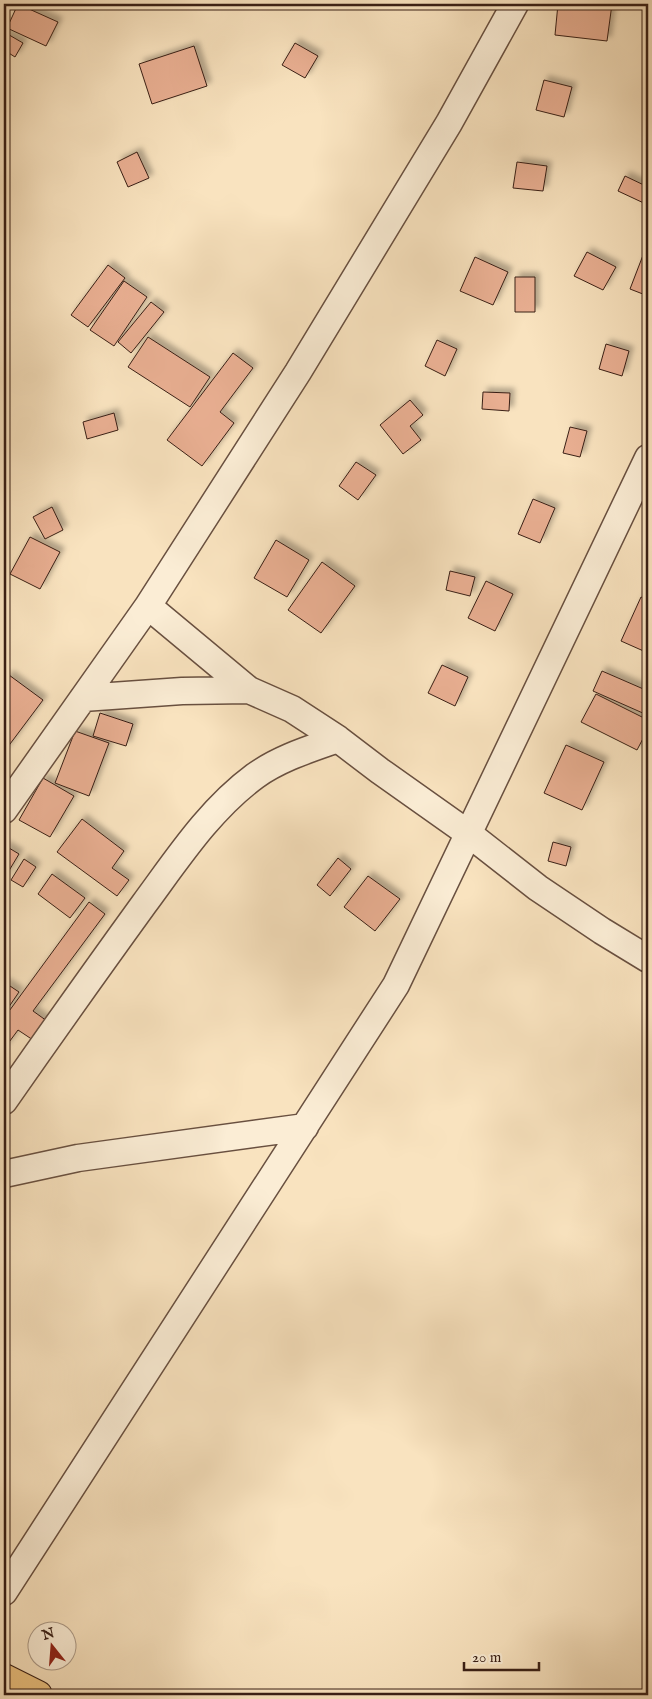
<svg xmlns="http://www.w3.org/2000/svg" width="652" height="1699" font-family="'IM FELL English',serif">
	<defs>
		<filter id="shadow"><feDropShadow dx="4.5" dy="-4.5" stdDeviation="2.5" flood-color="#0004"/></filter>
	</defs>
	<rect width="100%" height="100%" fill="#f9e3bf"/>
	<filter id="stains"><feTurbulence type="fractalNoise" baseFrequency=".004" numOctaves="4"/><feColorMatrix values="0 0 0 0 .2 0 0 0 0 .09 0 0 0 0 .02 0 0 0 .5 -.17"/></filter>
	<radialGradient id="worn" r=".72"><stop offset=".6" stop-color="#630" stop-opacity="0"/><stop offset="1" stop-color="#630" stop-opacity=".3"/></radialGradient>
	<!-- building -->
	<path fill="#e9af92" stroke="#391f15" filter="url(#shadow)" d="M18,4L58,22L46,46L7,28Z
		M558,4L571,5V4H612L607,41L555,35Z
		M4,32L23,43L15,57L4,50Z
		M295,43L318,56L305,78L282,65Z
		M194,46L207,86L152,104L139,64Z
		M544,80L572,87L564,117L536,110Z
		M137,152L149,178L128,187L117,162Z
		M517,162L547,166L543,191L513,188Z
		M625,176L648,187V205L618,191Z
		M645,250L648,251V296L630,289Z
		M587,252L616,267L603,290L574,276Z
		M475,257L508,272L493,305L460,291Z
		M108,265L125,278L88,327L71,315Z
		M515,277H535V312H515Z
		M124,281L147,297L114,346L90,330Z
		M151,302L164,312L131,353L118,342Z
		M148,337L210,377L190,407L128,367Z
		M437,340L457,349L445,376L425,366Z
		M606,344L629,351L622,376L599,369Z
		M233,353L253,368L220,412L234,423L202,466L167,440Z
		M483,392L510,393L509,411L482,409Z
		M410,400L423,415L410,426L421,440L403,454L380,425Z
		M114,413L118,430L87,439L83,422Z
		M570,427L587,431L580,457L563,453Z
		M356,462L376,475L358,500L339,486Z
		M533,499L555,508L540,543L518,534Z
		M52,507L63,530L45,539L33,517Z
		M30,537L60,552L40,589L10,574Z
		M276,540L309,560L287,597L254,578Z
		M322,562L355,586L321,633L288,610Z
		M450,571L475,577L470,596L446,590Z
		M486,581L513,594L495,631L468,618Z
		M641,597L648,600V653L621,641Z
		M442,665L468,677L455,706L428,693Z
		M602,671L648,691V707L645,714L593,691Z
		M9,675L43,700L4,752V681Z
		M596,694L648,720V729L637,750L581,722Z
		M100,713L133,724L126,746L93,736Z
		M75,731L109,743L89,796L55,783Z
		M566,745L604,762L582,810L544,793Z
		M43,778L74,796L50,837L19,820Z
		M82,819L124,851L112,868L129,880L117,896L57,852Z
		M553,842L571,847L566,866L548,861Z
		M4,845L19,854L4,879Z
		M338,858L351,869L330,896L317,885Z
		M24,859L36,867L23,887L11,880Z
		M52,874L85,898L70,918L38,894Z
		M368,876L400,899L375,931L344,907Z
		M89,902L105,914L33,1011L47,1021L33,1040L18,1030L4,1049V1018Z
		M4,982L19,992L4,1014Z"/>
	<g fill="none" stroke-linecap="round" stroke-linejoin="round">
		<defs>
			<path id="minor" d="M148,606L249,690
				M83,698L182,691L249,690L292,709L338,739L380,771L469,834L538,888L602,931L648,959
				M4,810L148,606L298,372L449,123L515,4
				M4,1101C50,1035 97,969 144,904C178,858 209,810 255,776C280,758 310,749 338,739
				M4,1174L78,1158L305,1127
				M4,1592L396,985L648,458"/>
			<path id="major" d="M4,1678L38,1695"/>
		</defs>
		<!-- minor casing -->
		<use href="#minor" stroke="#695040" stroke-width="29"/>
		<!-- major casing -->
		<use href="#major" stroke="#391f15" stroke-width="30"/>
		<!-- minor -->
		<use href="#minor" stroke="#fbedd5" stroke-width="26"/>
		<!-- major -->
		<use href="#major" stroke="#ecc280" stroke-width="28"/>
	</g>
	<!-- margin -->
	<rect width="652" height="1699" fill="none" stroke="#f9e3bf" stroke-width="20"/>
	<rect x="5" y="5" width="642" height="1689" fill="none" stroke="#391f15" stroke-width="2.5"/>
	<rect x="10" y="10" width="632" height="1679" fill="none" stroke="#391f15"/>
	<!-- north arrow -->
	<g transform="translate(52 1646) rotate(343)"><circle r="24" fill="#fbedd5" stroke="#ad9b88"/>
	<path d="M0-4L9 19L0 12L-9 19Z" fill="#8f2418"/>
	<text y="-8" font-size="14" font-weight="bold" text-anchor="middle" fill="#391f15">N</text>
	</g>
	<!-- scale -->
	<path d="M464 1662v8h75v-8" fill="none" stroke="#391f15" stroke-width="2.5"/>
	<text x="472" y="1662" font-size="15" fill="#391f15" stroke="#fbedd5" stroke-width="4" paint-order="stroke">20 m</text>
	<rect width="100%" height="100%" filter="url(#stains)"/>
	<rect width="100%" height="100%" fill="url(#worn)"/>
</svg>
